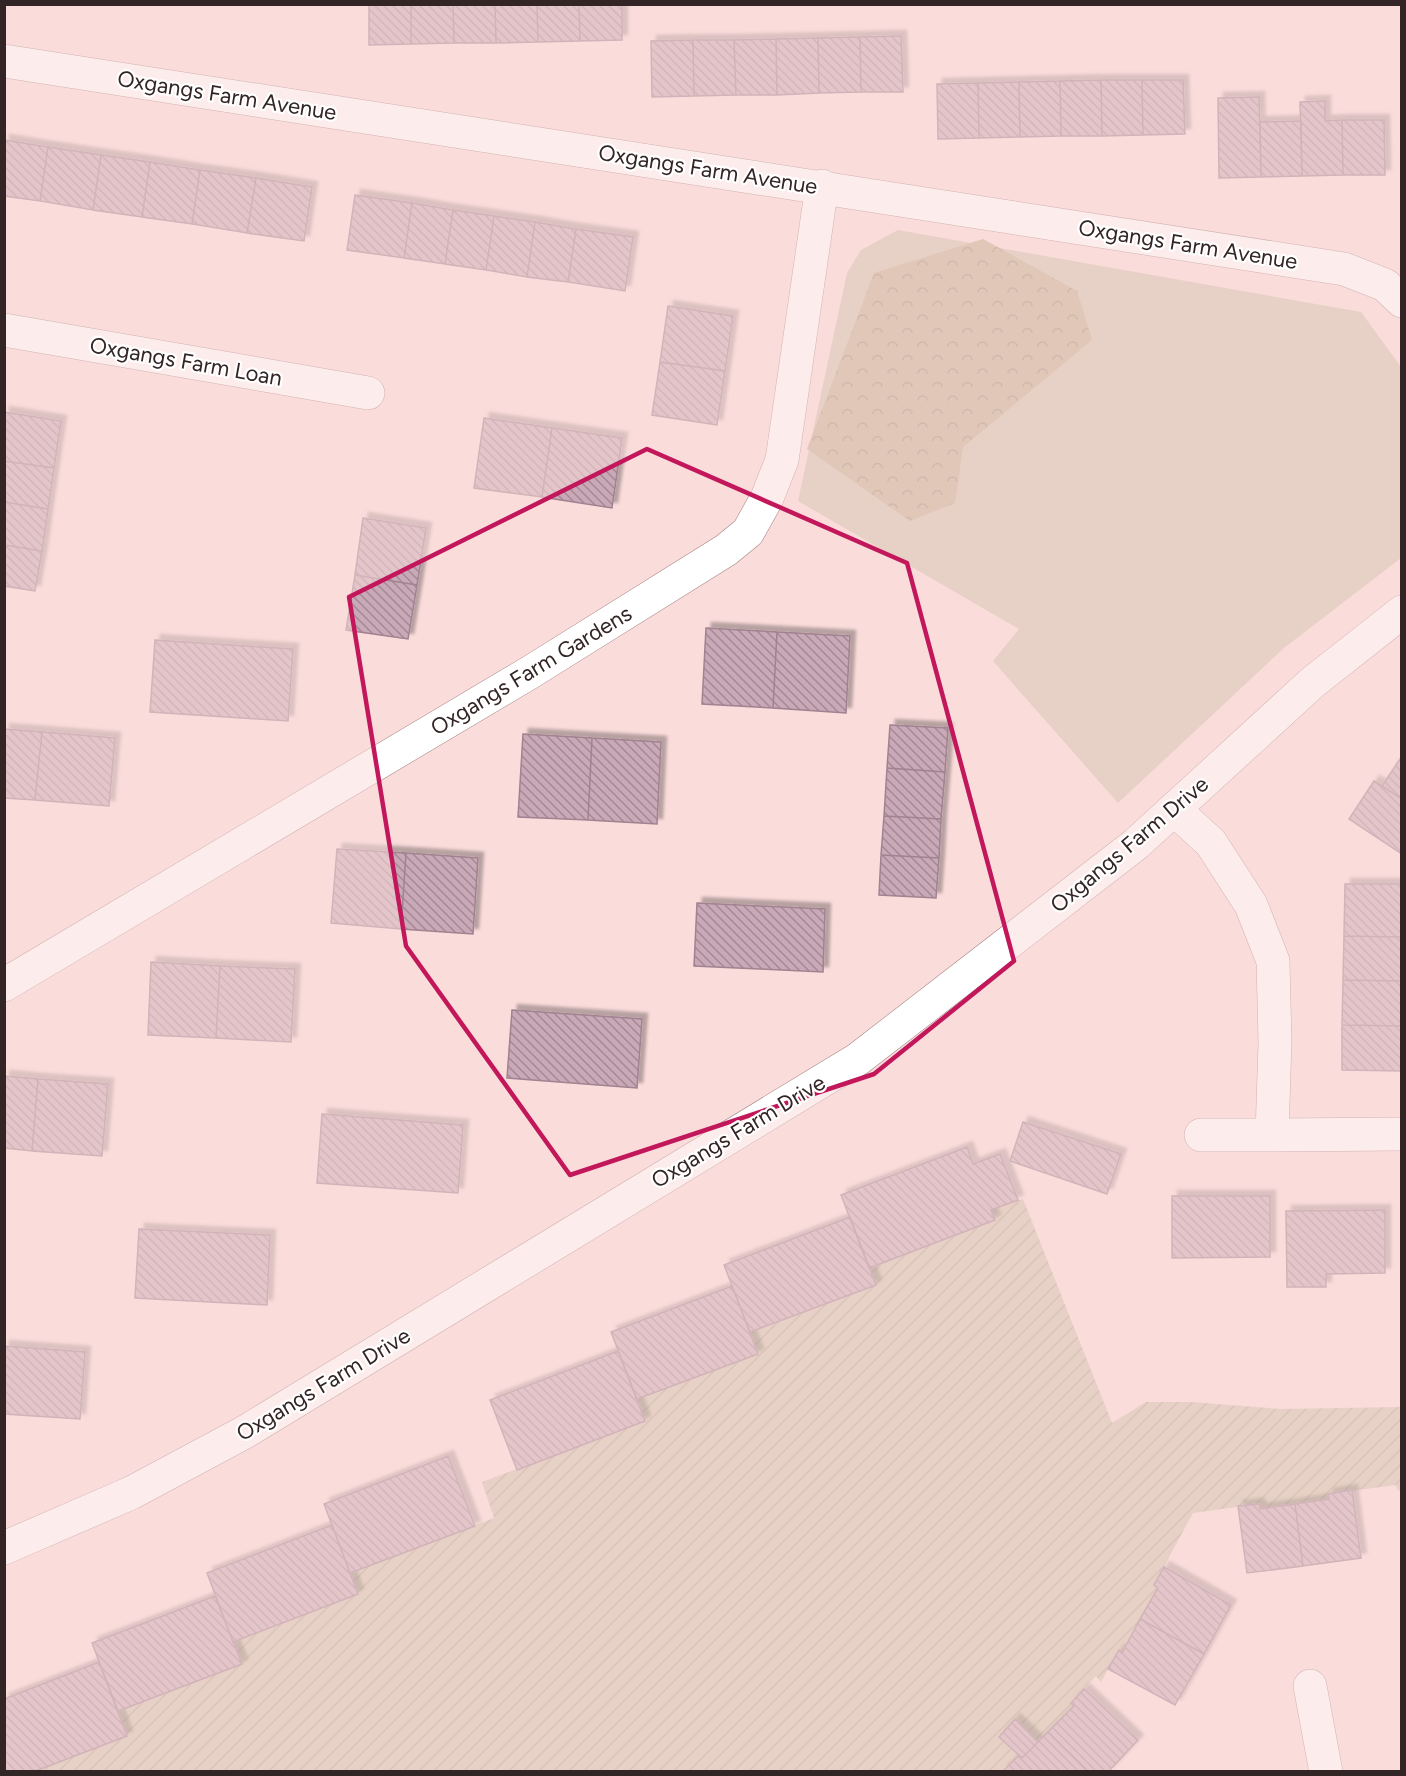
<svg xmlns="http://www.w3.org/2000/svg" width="1406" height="1776" font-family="Figtree,sans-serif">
	<defs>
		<pattern id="forest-crowns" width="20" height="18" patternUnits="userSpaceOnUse" patternTransform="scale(1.5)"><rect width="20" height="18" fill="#c1ad8d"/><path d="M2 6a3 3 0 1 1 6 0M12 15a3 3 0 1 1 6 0" fill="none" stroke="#9d8d73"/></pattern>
		<pattern id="garden-furrows" width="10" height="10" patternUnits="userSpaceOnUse" patternTransform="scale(1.5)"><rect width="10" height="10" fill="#d1c2aa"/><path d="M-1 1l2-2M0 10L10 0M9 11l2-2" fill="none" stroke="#b4a792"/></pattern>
		<pattern id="building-back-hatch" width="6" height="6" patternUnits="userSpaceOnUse" patternTransform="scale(1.5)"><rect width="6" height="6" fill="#c9a9b7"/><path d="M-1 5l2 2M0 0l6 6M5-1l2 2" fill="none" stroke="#a48995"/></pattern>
		<filter id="shadow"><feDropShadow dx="5.5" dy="-5.5" stdDeviation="1.5" flood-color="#0004"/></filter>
	</defs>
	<rect width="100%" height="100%" fill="#fadcdb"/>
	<!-- grass -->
	<path fill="#d1c2aa" d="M898,230L1361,312L1401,367V558L1284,648L1118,803L993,661L1019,629L798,501L847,273L861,250Z"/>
	<!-- forest -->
	<path fill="url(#forest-crowns)" d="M983,239L1077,291L1092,340L963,447L955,503L910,521L807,449L874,273Z"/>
	<!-- garden -->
	<path fill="url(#garden-furrows)" d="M1023,1199L1112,1423L1146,1402H1191L1281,1409L1401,1407V1492L1397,1489L1396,1485L1328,1494L1329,1499L1260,1509L1259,1504L1193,1513L1154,1585L1158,1588L1122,1653L1118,1651L1101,1682L1096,1676L1071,1702L1074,1706L1038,1742L1015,1720L999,1737L1019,1755L1002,1771L33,1772L127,1736L118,1711L241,1664L233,1642L358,1594L350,1573L494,1518L482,1482L644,1421L637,1399L757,1354L750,1332L869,1268L995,1220L991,1210Z"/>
	<!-- building -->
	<path fill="url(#building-back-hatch)" stroke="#a18290" stroke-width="1.5" filter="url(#shadow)" d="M369,4H411V44L369,45Z
		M411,4H453L454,43L411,44Z
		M453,4H495L496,43H454Z
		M495,4H537L538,42L496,43Z
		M537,4H579L580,41L538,42Z
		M579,4H622V40L580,41Z
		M901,36L903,92H861L860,37Z
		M860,37L861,92L819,93L818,38Z
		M818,38L819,93L777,95L776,39Z
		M776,39L777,95H736L734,40Z
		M693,40L694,96L652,97L651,41Z
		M693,40H734L736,95L694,96Z
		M1101,80H1142L1143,135L1102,136Z
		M1101,80L1102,136H1061L1060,81Z
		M1142,80H1183L1185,134L1143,135Z
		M1060,81L1061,136L1020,137L1019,82Z
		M1019,82L1020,137L979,138L978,83Z
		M978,83L979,138L938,139L937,84Z
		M1259,97L1261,177L1219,178L1218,98Z
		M1325,101V121L1342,120L1343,175L1302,176L1300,102Z
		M1342,120H1384L1385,175H1343Z
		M1301,121L1302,176L1261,177L1260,122Z
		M4,140L48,147L40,201L4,196Z
		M48,147L101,155L93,210L40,201Z
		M101,155L150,162L142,217L93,210Z
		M150,162L200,170L192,224L142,217Z
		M200,170L256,178L247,233L192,224Z
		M256,178L312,187L304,241L247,233Z
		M355,195L412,203L404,258L347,250Z
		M412,203L453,210L445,264L404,258Z
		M453,210L494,216L486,270L445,264Z
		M494,216L535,222L527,277L486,270Z
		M535,222L576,229L568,282L527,277Z
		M576,229L633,237L625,291L568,282Z
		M668,306L733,316L725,371L660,362Z
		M660,362L725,371L717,425L652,415Z
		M4,412L61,421L54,468L4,461Z
		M484,418L552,428L542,497L474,488Z
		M552,428L622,438L612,508L542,497Z
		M4,461L54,468L48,509L4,502Z
		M4,502L48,509L42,551L4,545Z
		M363,518L426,528L417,585L355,575Z
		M4,545L42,551L35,591L4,586Z
		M355,575L417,585L408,639L346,630Z
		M706,628L777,632L773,708L702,704Z
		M777,632L850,636L846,713L773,708Z
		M155,640L293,649L288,721L150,712Z
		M890,725L948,728L945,772L887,768Z
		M4,729L42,732L35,800L4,798Z
		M42,732L115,738L109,806L35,800Z
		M523,734L592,738L588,820L518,817Z
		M592,738L661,742L657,824L588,820Z
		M1402,756V799L1382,786Z
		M887,768L945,772L941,819L884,816Z
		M1374,781L1402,799V854L1349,819Z
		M884,816L941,819L939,858L881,855Z
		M337,849L406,853L401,929L331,923Z
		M406,853L478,858L473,934L401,929Z
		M881,855L939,858L936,898L879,895Z
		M1345,884H1402V937L1344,936Z
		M697,903L825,909L823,972L694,966Z
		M1344,936L1402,937V981L1343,980Z
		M151,962L220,966L216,1038L148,1035Z
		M220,966L295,969L291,1042L216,1038Z
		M1343,980L1402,981V1026L1342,1025Z
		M512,1010L642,1019L637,1088L507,1078Z
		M1342,1025L1402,1026V1071L1342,1070Z
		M4,1076L38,1079L32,1151L4,1148Z
		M38,1079L108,1084L102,1156L32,1151Z
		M322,1114L463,1125L458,1193L317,1183Z
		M1023,1122L1121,1154L1107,1194L1010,1161Z
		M967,1147L973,1164L1000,1154L1018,1200L991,1210L995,1220L869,1268L841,1195Z
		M1172,1196H1270V1257L1172,1258Z
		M1385,1210V1273L1326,1274V1287H1287L1286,1211Z
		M850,1217L876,1285L750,1332L724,1265Z
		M139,1229L270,1235L267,1305L135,1298Z
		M732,1286L758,1354L637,1399L611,1332Z
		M4,1346L85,1352L80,1419L4,1414Z
		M618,1351L645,1421L517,1470L490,1400Z
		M448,1456L475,1526L350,1573L324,1504Z
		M1352,1490L1361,1558L1303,1566L1295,1504L1329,1499L1328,1494Z
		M1259,1504L1260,1509L1295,1504L1303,1566L1247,1573L1238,1506Z
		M332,1525L358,1594L233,1642L207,1573Z
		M1164,1567L1231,1605L1204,1654L1140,1619L1158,1588L1154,1585Z
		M215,1596L242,1664L118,1711L92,1643Z
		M1140,1619L1204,1654L1175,1705L1108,1669L1119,1650L1122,1653Z
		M99,1662L127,1736L33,1772H4V1699Z
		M1084,1689L1138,1740L1108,1772H1089L1048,1732L1074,1706L1071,1703Z
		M1015,1719L1038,1742L1022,1758L999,1737Z
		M1048,1732L1089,1772L1003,1771L1019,1755L1022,1758Z"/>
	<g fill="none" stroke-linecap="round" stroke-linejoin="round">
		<defs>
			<path id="minor" d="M4,61L1344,269L1385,285L1402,301
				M4,330L368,393
				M1174,809L1211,843L1251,905L1273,961L1275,1042L1272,1135L1402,1134
				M4,985L529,673L726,550L748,532L767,498L782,460L822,186
				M1201,1135H1272
				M4,1548L131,1493L245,1432L858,1059L1136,844L1313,682L1402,612
				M1310,1686L1326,1772"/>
		</defs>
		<!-- minor casing -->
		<use href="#minor" stroke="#a2807f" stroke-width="34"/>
		<!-- minor -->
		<use href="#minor" stroke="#fff" stroke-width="33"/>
	</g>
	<!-- marked area -->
	<path d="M0 0H1406V1776H0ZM647,449L907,563L1014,961L874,1074L570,1175L406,946L349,597Z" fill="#fadcdb" fill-opacity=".55" fill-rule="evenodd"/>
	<path fill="none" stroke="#c2185b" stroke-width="4.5" stroke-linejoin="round" d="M647,449L907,563L1014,961L874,1074L570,1175L406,946L349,597Z"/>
	<g text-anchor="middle" stroke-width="4.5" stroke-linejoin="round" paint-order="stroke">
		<!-- street labels -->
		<g font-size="22" fill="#332525" stroke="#fff">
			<text transform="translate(227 95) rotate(9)" y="8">Oxgangs Farm Avenue</text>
			<text transform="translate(708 169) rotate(9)" y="8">Oxgangs Farm Avenue</text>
			<text transform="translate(1188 244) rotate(9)" y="8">Oxgangs Farm Avenue</text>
			<text transform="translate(186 361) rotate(10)" y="8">Oxgangs Farm Loan</text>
			<text transform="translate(531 670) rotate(-31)" y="8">Oxgangs Farm Gardens</text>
			<text transform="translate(1129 844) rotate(-40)" y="8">Oxgangs Farm Drive</text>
			<text transform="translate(738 1131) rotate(-31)" y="8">Oxgangs Farm Drive</text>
			<text transform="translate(323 1384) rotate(-31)" y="8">Oxgangs Farm Drive</text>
		</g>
	</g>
	<!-- border -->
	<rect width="1406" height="1776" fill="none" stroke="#332525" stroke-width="12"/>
</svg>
